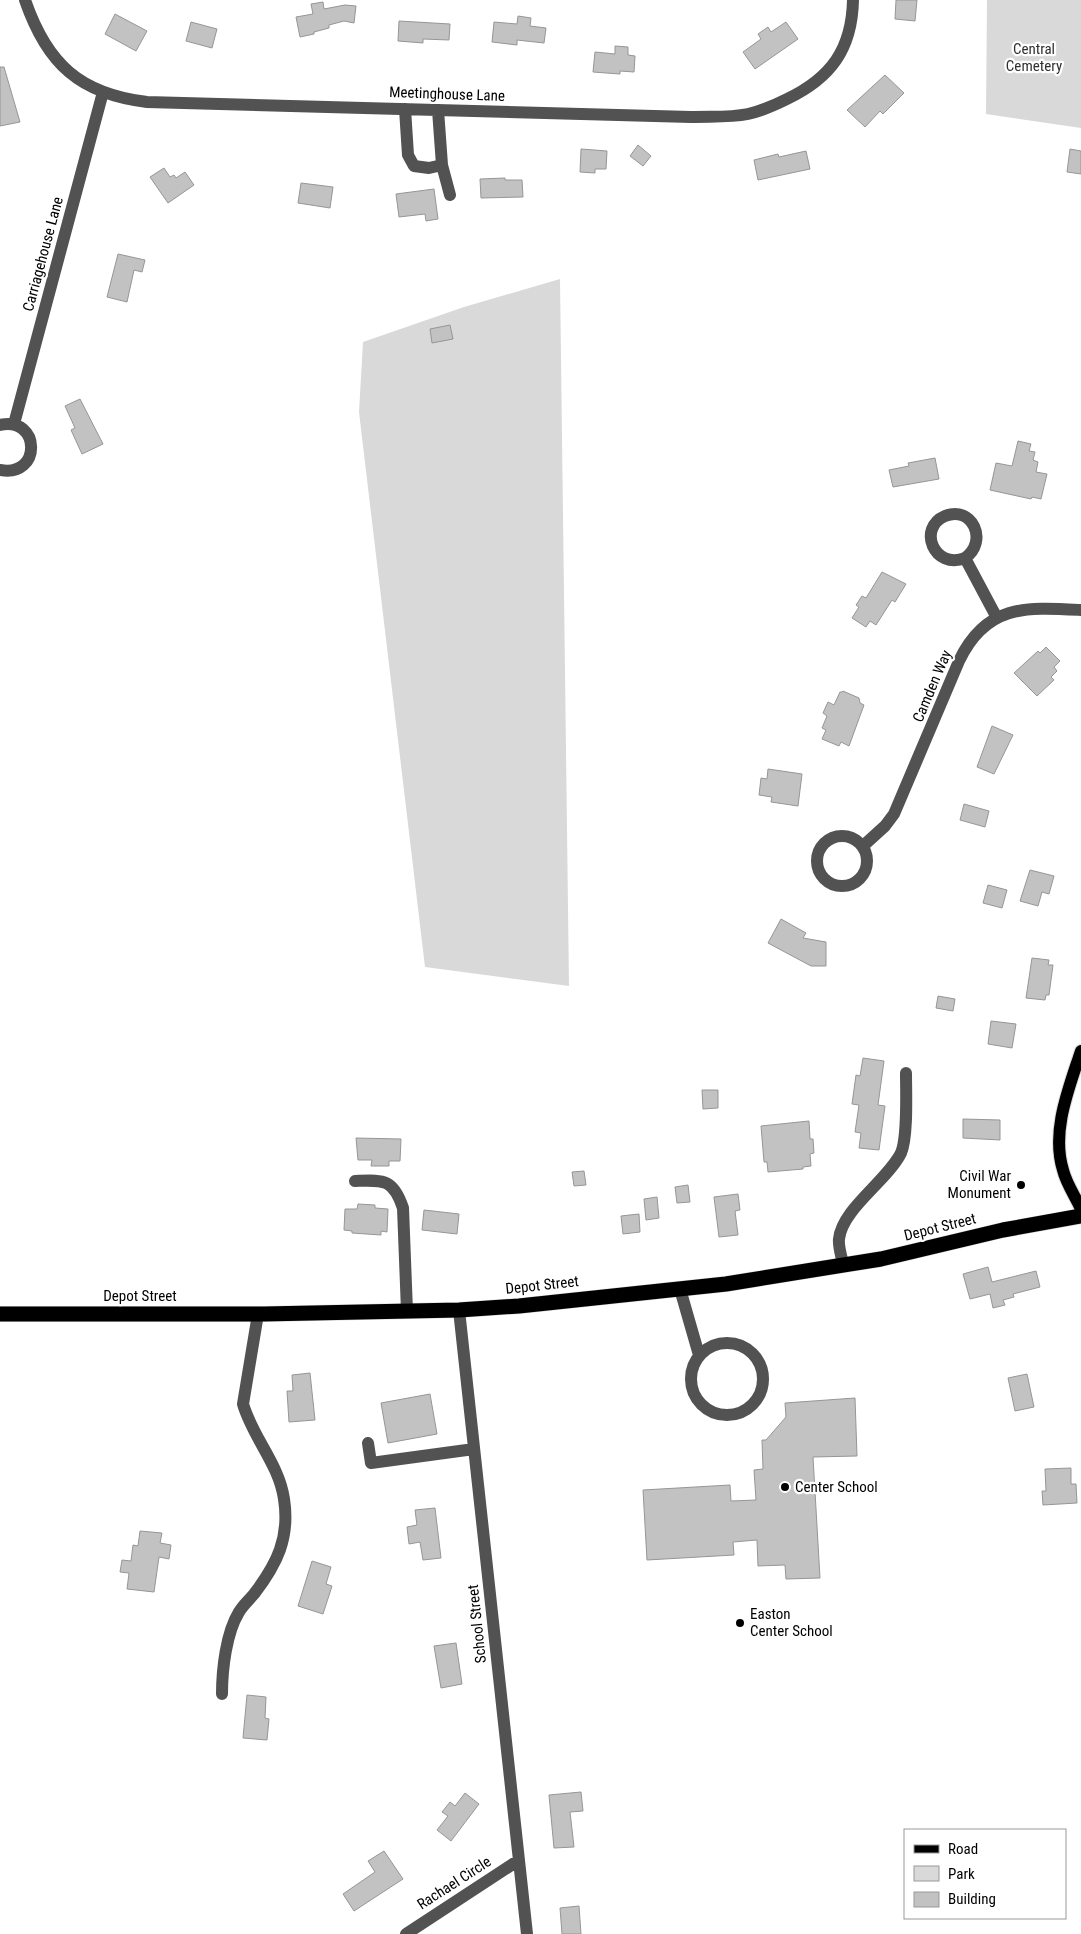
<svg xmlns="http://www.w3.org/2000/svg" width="1081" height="1934" font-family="'Roboto Condensed',sans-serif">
	<rect width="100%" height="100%" fill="#fff"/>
	<!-- green -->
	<path fill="#d9d9d9" d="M987,0H1081V128L986,114Z
		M560,279L569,986L425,967L359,412L363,342L464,307Z"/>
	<!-- building -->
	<path fill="#c2c2c2" stroke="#969696" d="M896,0H917L915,21L895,19Z
		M323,2L324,9L345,5L356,6L354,23L344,21L329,25V28L314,32V34L300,37L296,17L313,14L311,4Z
		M115,14L147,31L136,51L105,34Z
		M518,16L531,18L530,26L546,28L544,43L517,40V45L492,42L494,22L517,24Z
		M399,21L450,24L449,40L423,39V43L398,41Z
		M191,22L217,29L212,48L186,41Z
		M786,22L798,39L755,69L743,52L761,39L758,34L768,27L771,32Z
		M615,46L628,47V55L635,56L634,72L620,71V74L593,72L595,52L615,54Z
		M0,67H4L20,122L0,126Z
		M885,75L904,93L883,114L880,111L865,127L847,110Z
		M638,145L651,156L643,166L630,156Z
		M581,149L607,151L606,169H595V173L580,172Z
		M1070,149L1081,151V174L1067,172Z
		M806,151L810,169L758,180L754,160L778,154L779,157Z
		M164,168L170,177L174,175L176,178L185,172L194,185L168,203L150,177Z
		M505,178V180H522L523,197L481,198L480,179Z
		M301,183L333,187L330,208L298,203Z
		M434,189L438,219L426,221L425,214L399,217L396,194Z
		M118,254L145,260L142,272L134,270L127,302L107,297Z
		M450,325L453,339L432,343L430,329Z
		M80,399L103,444L82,454L71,430L75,428L65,406Z
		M1018,441L1031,444L1029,451L1035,452L1033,460L1038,462L1036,472L1047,474L1041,499L1032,497L1031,499L990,490L996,463L1012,466Z
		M935,458L939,479L893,487L889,470L909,466L908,463Z
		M882,572L906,584L895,602L892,600L876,625L870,621L866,627L852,618L859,607L856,605L862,596L866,598Z
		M1046,647L1060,661L1054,667L1057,671L1051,677L1054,680L1037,696L1014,673L1038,651L1040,653Z
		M843,691L859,698L860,703L864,705L849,746L841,742L839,746L822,739L826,730L822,728L827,716L823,713L828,702L834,705L840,692H842Z
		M992,726L1013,735L994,774L977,767Z
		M768,769L802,774L798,806L771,802L772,797L759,795L761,778L767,779Z
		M964,804L989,811L985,827L960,820Z
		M1030,870L1054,876L1049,894L1042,892L1038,906L1020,901Z
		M988,885L1007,890L1002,908L983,903Z
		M781,919L806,933L803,938L826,942V966H811L768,943Z
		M1032,958L1049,960L1048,965H1053L1049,995H1046L1045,1000L1026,998Z
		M938,996L955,999L953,1011L936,1008Z
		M991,1021L1016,1024L1012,1048L988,1044Z
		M863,1058L884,1061L878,1105L885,1106L879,1150L859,1148L861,1133L855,1132L859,1105L852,1104L856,1075L860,1076Z
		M702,1090H718V1108L703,1109Z
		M963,1119L1000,1120V1140L963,1138Z
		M809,1121L810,1139H813L814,1153L810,1154L811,1166L803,1167V1169L768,1172L767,1162H764L761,1126Z
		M356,1138L401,1139L400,1161H389V1166H371L372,1160H358Z
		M584,1171L586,1185L574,1186L572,1172Z
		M688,1185L690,1202L677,1203L675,1187Z
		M738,1194L740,1210L735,1211L738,1235L719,1237L714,1197Z
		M657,1197L659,1218L646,1220L644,1199Z
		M358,1204L375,1205V1208L388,1209L387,1232L381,1231V1235L352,1233V1231L344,1230L345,1209H357Z
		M424,1210L459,1214L457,1234L422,1230Z
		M639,1214L640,1232L623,1234L621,1216Z
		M988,1267L992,1282L1036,1271L1040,1287L1013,1294L1014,1297L1003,1300L1005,1305L993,1308L990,1294L970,1299L963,1274Z
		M310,1373L315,1420L289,1422L287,1391H293L292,1375Z
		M1027,1374L1034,1407L1015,1411L1008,1378Z
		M430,1394L437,1434L388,1443L381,1403Z
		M855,1398L857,1456L813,1457L820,1578L786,1579L785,1565L758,1566L757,1540L733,1542L734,1555L647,1560L643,1490L730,1485L731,1501L756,1500L754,1470L763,1469L762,1440H766L786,1417L785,1403Z
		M1071,1468V1484H1076L1077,1503L1043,1505L1042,1491H1046L1045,1469Z
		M435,1508L441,1558L423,1560L420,1542L409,1544L407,1527L417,1525L415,1510Z
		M140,1531L162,1533L160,1543L171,1545L169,1559L159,1557L154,1592L127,1589L129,1573L120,1572L122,1560L131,1561L133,1545L138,1546Z
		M312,1561L331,1567L326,1584L332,1586L323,1614L298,1606Z
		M456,1643L462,1684L441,1688L434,1646Z
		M247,1695L266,1697L265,1718L269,1719L267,1740L243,1738Z
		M581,1792L583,1811L570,1812L574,1847L554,1848L549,1795Z
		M465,1793L479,1804L451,1841L437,1830L448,1816L442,1812L450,1802L455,1806Z
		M384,1851L403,1879L354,1911L343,1894L375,1872L368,1861Z
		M579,1906L581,1934H562L560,1908Z"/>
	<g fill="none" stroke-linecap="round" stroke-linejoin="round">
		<defs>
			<path id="major" d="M1081,1051C1069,1088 1051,1131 1063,1170C1066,1183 1075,1196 1081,1209"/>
			<path id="highway" d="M0,1314H264L459,1310L519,1306L726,1284L881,1259L1003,1230L1081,1216"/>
		</defs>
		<!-- major casing -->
		<use href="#major" stroke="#dbdbdb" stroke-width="14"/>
		<!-- highway casing -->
		<use href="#highway" stroke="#dbdbdb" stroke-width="16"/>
		<!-- minor -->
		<path stroke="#525252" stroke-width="12" d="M25,0C47,64 80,94 147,102L691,117C709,116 729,118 748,114C762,111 775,105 787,99C831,78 852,49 853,0
			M405,109L408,155L414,166L429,168L442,165L450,195
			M438,110L442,165
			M14,424L103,92
			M0,425C41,416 42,478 0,470
			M965,558C934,570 917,528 945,516C972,505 989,541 965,558L997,618
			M817 861a25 25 0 1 1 50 0a25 25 0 1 1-50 0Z
			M863,846L885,826L894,814L959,661C986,604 1026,607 1081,610
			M355,1181C383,1180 393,1178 403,1208L407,1311
			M843,1265C842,1257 838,1247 839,1239C842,1209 887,1181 901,1153C908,1137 906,1092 906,1073
			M680,1289L699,1355
			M459,1310L527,1934
			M691 1379a36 36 0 1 1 72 0a36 36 0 1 1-72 0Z
			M368,1443L371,1463L474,1449
			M222,1694C222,1670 226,1633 239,1612C243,1605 249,1600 254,1594C277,1564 290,1538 284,1499C279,1464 253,1438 243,1404L258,1314
			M406,1934L519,1860"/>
		<!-- major -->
		<use href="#major" stroke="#000" stroke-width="12"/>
		<!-- highway -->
		<use href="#highway" stroke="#000" stroke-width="15"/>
	</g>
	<!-- markers -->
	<g fill="#000" stroke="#fff" stroke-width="2">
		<circle cx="1021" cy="1185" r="5"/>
		<circle cx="785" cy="1487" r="5"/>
		<circle cx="740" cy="1623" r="5"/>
	</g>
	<g text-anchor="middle" stroke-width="4.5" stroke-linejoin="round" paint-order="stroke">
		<!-- park labels -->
		<g font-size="15" fill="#303030" stroke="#fff">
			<text x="1034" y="54">Central<tspan x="1034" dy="17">Cemetery</tspan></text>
		</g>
		<!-- street labels -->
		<g font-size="15" fill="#000" stroke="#fff">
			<text transform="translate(447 94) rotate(2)" y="5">Meetinghouse Lane</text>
			<text transform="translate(43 254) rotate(-75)" y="5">Carriagehouse Lane</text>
			<text transform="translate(932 686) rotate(-67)" y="5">Camden Way</text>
			<text transform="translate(940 1227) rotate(-14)" y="5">Depot Street</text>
			<text transform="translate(542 1285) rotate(-6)" y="5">Depot Street</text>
			<text x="140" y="1301">Depot Street</text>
			<text transform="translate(477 1624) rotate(-96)" y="5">School Street</text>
			<text transform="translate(454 1883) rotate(-33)" y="5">Rachael Circle</text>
		</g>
		<!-- poi labels -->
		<g font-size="15" fill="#000" stroke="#fff" text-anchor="start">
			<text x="1011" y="1181" text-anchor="end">Civil War<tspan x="1011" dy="17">Monument</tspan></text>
			<text x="795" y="1492">Center School</text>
			<text x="750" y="1619">Easton<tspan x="750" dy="17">Center School</tspan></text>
		</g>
	</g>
	<!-- legend -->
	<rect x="904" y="1829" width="162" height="90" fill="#ffffff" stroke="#999999"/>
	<rect x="914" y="1845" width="25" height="8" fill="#000000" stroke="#999999"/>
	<text x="948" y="1854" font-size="15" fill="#000000">Road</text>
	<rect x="914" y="1866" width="25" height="15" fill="#d9d9d9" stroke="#999999"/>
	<text x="948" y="1879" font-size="15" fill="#000000">Park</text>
	<rect x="914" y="1892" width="25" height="15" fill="#c2c2c2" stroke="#999999"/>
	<text x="948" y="1904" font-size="15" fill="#000000">Building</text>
</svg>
